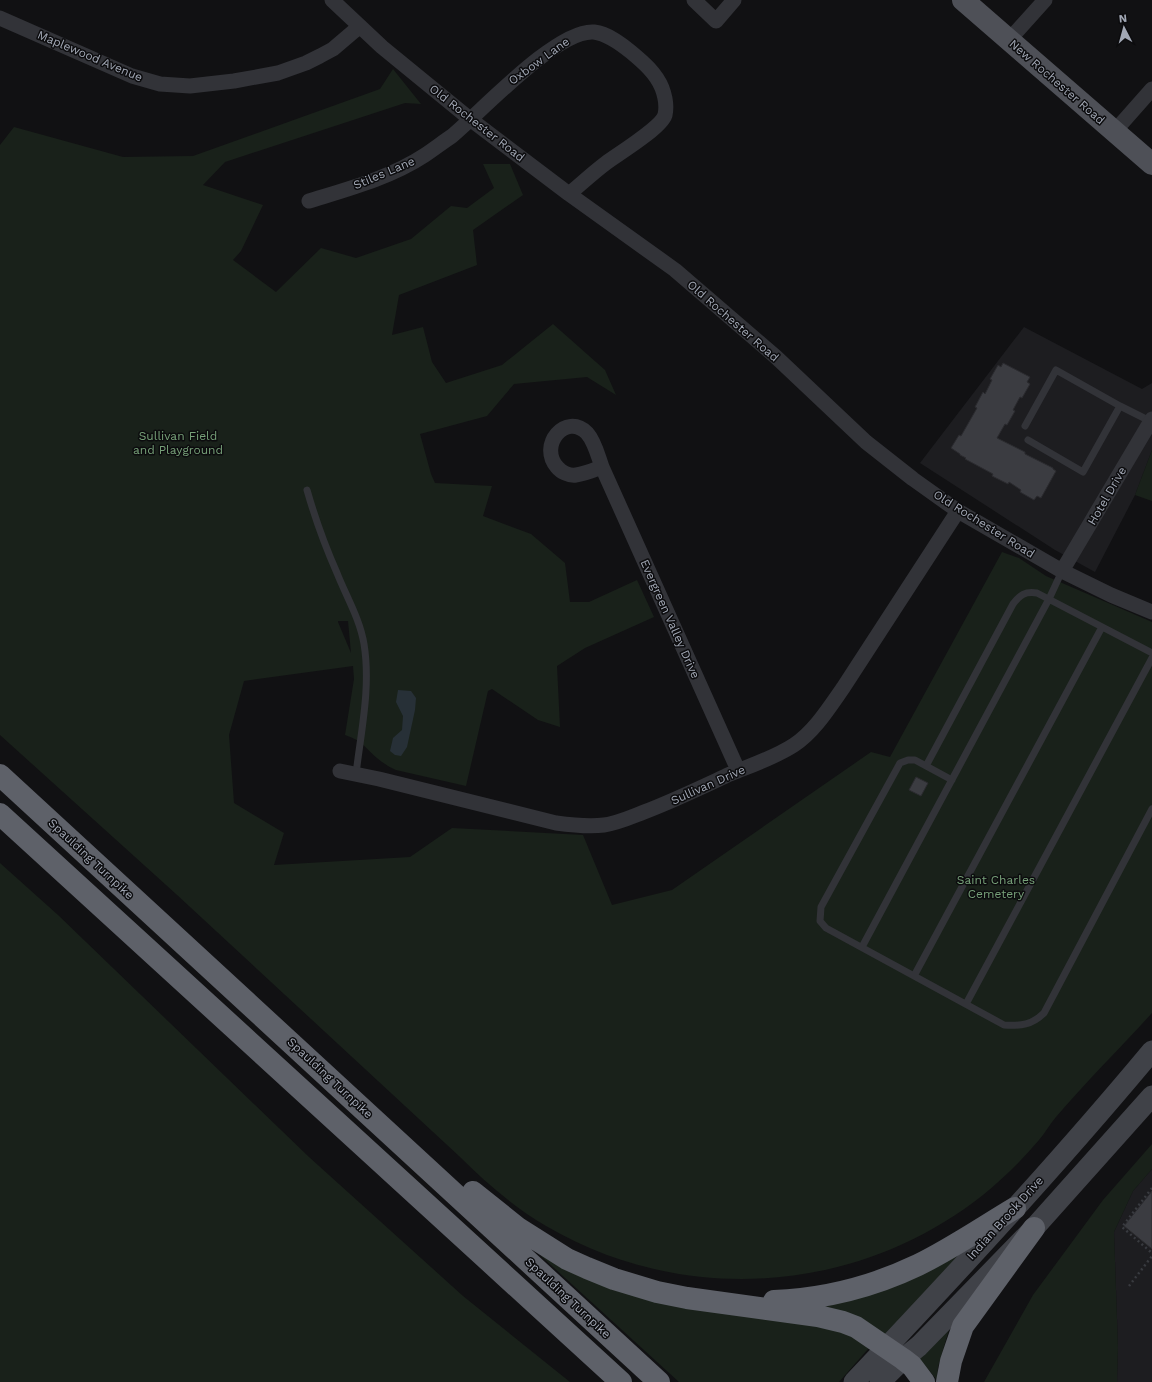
<svg xmlns="http://www.w3.org/2000/svg" width="1152" height="1382" font-family="'Work Sans',sans-serif">
	<rect width="100%" height="100%" fill="#111113"/>
	<!-- built -->
	<path fill="#1d1d20" d="M1024,327L1142,389L1152,383V450L1135,495L1095,572L1055,550L920,463Z
		M1152,1169V1382H1117L1118,1348L1114,1232L1133,1191Z"/>
	<!-- green -->
	<path fill="#19211a" fill-rule="evenodd" d="M393,69L421,104L405,103L225,162L203,185L263,205L241,251L233,260L276,292L321,248L356,258L411,239L451,206L467,208L494,188L483,164H510L523,195L473,230L477,265L399,295L392,335L423,327L432,362L446,383L502,365L553,324L605,370L616,395L587,377L514,384L487,416L420,434L431,474L435,483L492,486L483,516L531,534L565,563L570,602H589L637,580L654,617L585,648L557,666L560,727L538,720L492,689L488,691L466,786L396,770C389,767 383,763 377,758C364,747 363,741 345,735L354,679L353,666L244,681L229,735L234,803L284,833L274,865L410,857L452,828L583,835L612,905L672,890L871,752L890,757L1002,552L1019,558L1046,576L1152,622V1013C1120,1048 1087,1081 1056,1117C1050,1124 1045,1133 1039,1140C1022,1160 1003,1179 983,1195C858,1294 684,1307 546,1226C514,1207 486,1183 459,1156L176,894L0,735V145L14,127L123,157L193,156L380,89ZM338,621H348L351,653L338,622Z
		M1152,450V501L1135,495Z
		M0,863L58,915L309,1157L463,1296L570,1382H0Z
		M1152,1144V1169L1133,1191L1114,1232L1118,1348L1117,1382H984L1033,1295L1103,1200Z
		M544,1253L839,1326L869,1347L868,1349L839,1382H679L541,1256Z
		M960,1254L885,1335L810,1309Z
		M952,1319L938,1367L937,1380L918,1357Z"/>
	<!-- water -->
	<path fill="#273037" d="M398,690L411,691L416,698L415,710L407,747L401,756L395,755L390,751L393,738L402,730L403,716L396,702Z"/>
	<!-- building -->
	<path fill="#3b3c41" stroke="#2b2b2f" d="M1003,363L1030,377L1027,382L1030,384L1022,398L1020,397L1013,410L1015,411L1007,425L1005,424L997,438L1025,452V454L1053,468V469L1056,471L1041,498L1037,496L1034,500L1020,492L1021,490L1009,482L1008,484L992,476L993,474L965,459L966,458L960,455V454L951,448L959,435L961,436L977,408L975,407L983,392L985,394L992,380L990,379L998,365L1001,367Z
		M916,777L928,783L921,796L909,790Z
		M1152,1191V1249L1124,1226Z"/>
	<g fill="none" stroke-linecap="round" stroke-linejoin="round">
		<!-- path -->
		<path stroke="#383a3f" stroke-width="2.5" stroke-dasharray="2 3" stroke-linecap="butt" d="M1152,1188L1122,1227L1152,1253
			M1129,1286L1152,1256"/>
		<!-- service -->
		<path stroke="#323338" stroke-width="7" d="M1025,426L1056,370L1120,406L1152,422
			M1028,440L1083,472L1120,406
			M307,490C315,518 325,546 337,573C346,596 360,619 364,644C371,687 361,731 356,774
			M926,766L1013,604C1020,595 1025,591 1037,593L1152,653
			M952,780L915,760H908L900,763L821,907L820,921L826,928L1004,1025C1021,1026 1032,1025 1044,1013L1152,809
			M862,947L1049,599L1062,571
			M914,976L1102,627
			M966,1004L1152,658"/>
		<!-- minor -->
		<path stroke="#323338" stroke-width="15" d="M332,0L382,47L470,119L569,194L675,270L776,357L866,442L913,479L958,511L1062,571L1111,595L1152,612
			M694,0L716,21L734,0
			M0,18L132,76L160,84L190,86L234,81L278,73L306,63L320,56L333,49L360,26
			M1009,40L1045,0
			M1114,132L1152,89
			M309,201C348,189 390,178 425,155C434,149 443,142 452,136C481,112 557,29 594,32C608,34 620,43 631,52C643,62 656,73 662,88C665,96 667,106 665,115C661,128 618,154 606,163C594,172 582,183 569,194
			M602,467C594,470 585,474 576,475C569,476 561,472 557,467C538,445 566,412 587,433C595,442 598,456 602,467L738,770
			M1062,571L1152,419
			M340,771L379,779L556,823C571,825 589,827 604,825C618,823 631,817 644,812C673,801 702,787 730,774C752,765 774,758 794,745C814,732 829,708 843,688L958,511"/>
		<!-- secondary -->
		<path stroke="#404248" stroke-width="21" d="M854,1382C956,1274 1057,1165 1152,1051
			M880,1382L903,1359L919,1346L1034,1228L1152,1096"/>
		<!-- primary -->
		<path stroke="#4e5057" stroke-width="22" d="M963,0L1152,164"/>
		<!-- motorway -->
		<path stroke="#5e6169" stroke-width="22" d="M0,775L659,1382
			M0,814L621,1382
			M473,1192L518,1228L567,1259L587,1268L614,1279L657,1292L687,1298L818,1316L843,1322L856,1327L903,1359L912,1366L924,1382
			M774,1301C825,1299 872,1287 918,1265C951,1249 983,1227 1015,1208
			M947,1382L951,1361L963,1326L1034,1228"/>
	</g>
	<g text-anchor="middle" stroke-width="3" stroke-linejoin="round" paint-order="stroke">
		<!-- street labels -->
		<g font-size="12" fill="#a2a8b5" stroke="#0c0c0e">
			<text transform="translate(90 56) rotate(23)" y="4">Maplewood Avenue</text>
			<text transform="translate(539 61) rotate(-36)" y="4">Oxbow Lane</text>
			<text transform="translate(1057 82) rotate(41)" y="4">New Rochester Road</text>
			<text transform="translate(477 123) rotate(38)" y="4">Old Rochester Road</text>
			<text transform="translate(384 173) rotate(-23)" y="4">Stiles Lane</text>
			<text transform="translate(733 321) rotate(41)" y="4">Old Rochester Road</text>
			<text transform="translate(1107 496) rotate(-60)" y="4">Hotel Drive</text>
			<text transform="translate(984 524) rotate(32)" y="4">Old Rochester Road</text>
			<text transform="translate(670 619) rotate(66)" y="4">Evergreen Valley Drive</text>
			<text transform="translate(708 785) rotate(-24)" y="4">Sullivan Drive</text>
			<text transform="translate(91 859) rotate(43)" y="4">Spaulding Turnpike</text>
			<text transform="translate(330 1078) rotate(43)" y="4">Spaulding Turnpike</text>
			<text transform="translate(1005 1218) rotate(-48)" y="4">Indian Brook Drive</text>
			<text transform="translate(568 1298) rotate(43)" y="4">Spaulding Turnpike</text>
		</g>
		<!-- park labels -->
		<g font-size="12" fill="#77a179" stroke="#0c0c0e">
			<text x="178" y="440">Sullivan Field<tspan x="178" dy="14">and Playground</tspan></text>
			<text x="996" y="884">Saint Charles<tspan x="996" dy="14">Cemetery</tspan></text>
		</g>
	</g>
	<!-- north arrow -->
	<g transform="translate(1124 28) rotate(354)" stroke="#0c0c0e" stroke-width="3" paint-order="stroke">
	<path d="M0-3L7 15L0 10L-7 15Z" fill="#a2a8b5"/>
	<text y="-6" font-size="11" font-weight="bold" text-anchor="middle" fill="#a2a8b5">N</text>
	</g>
</svg>
